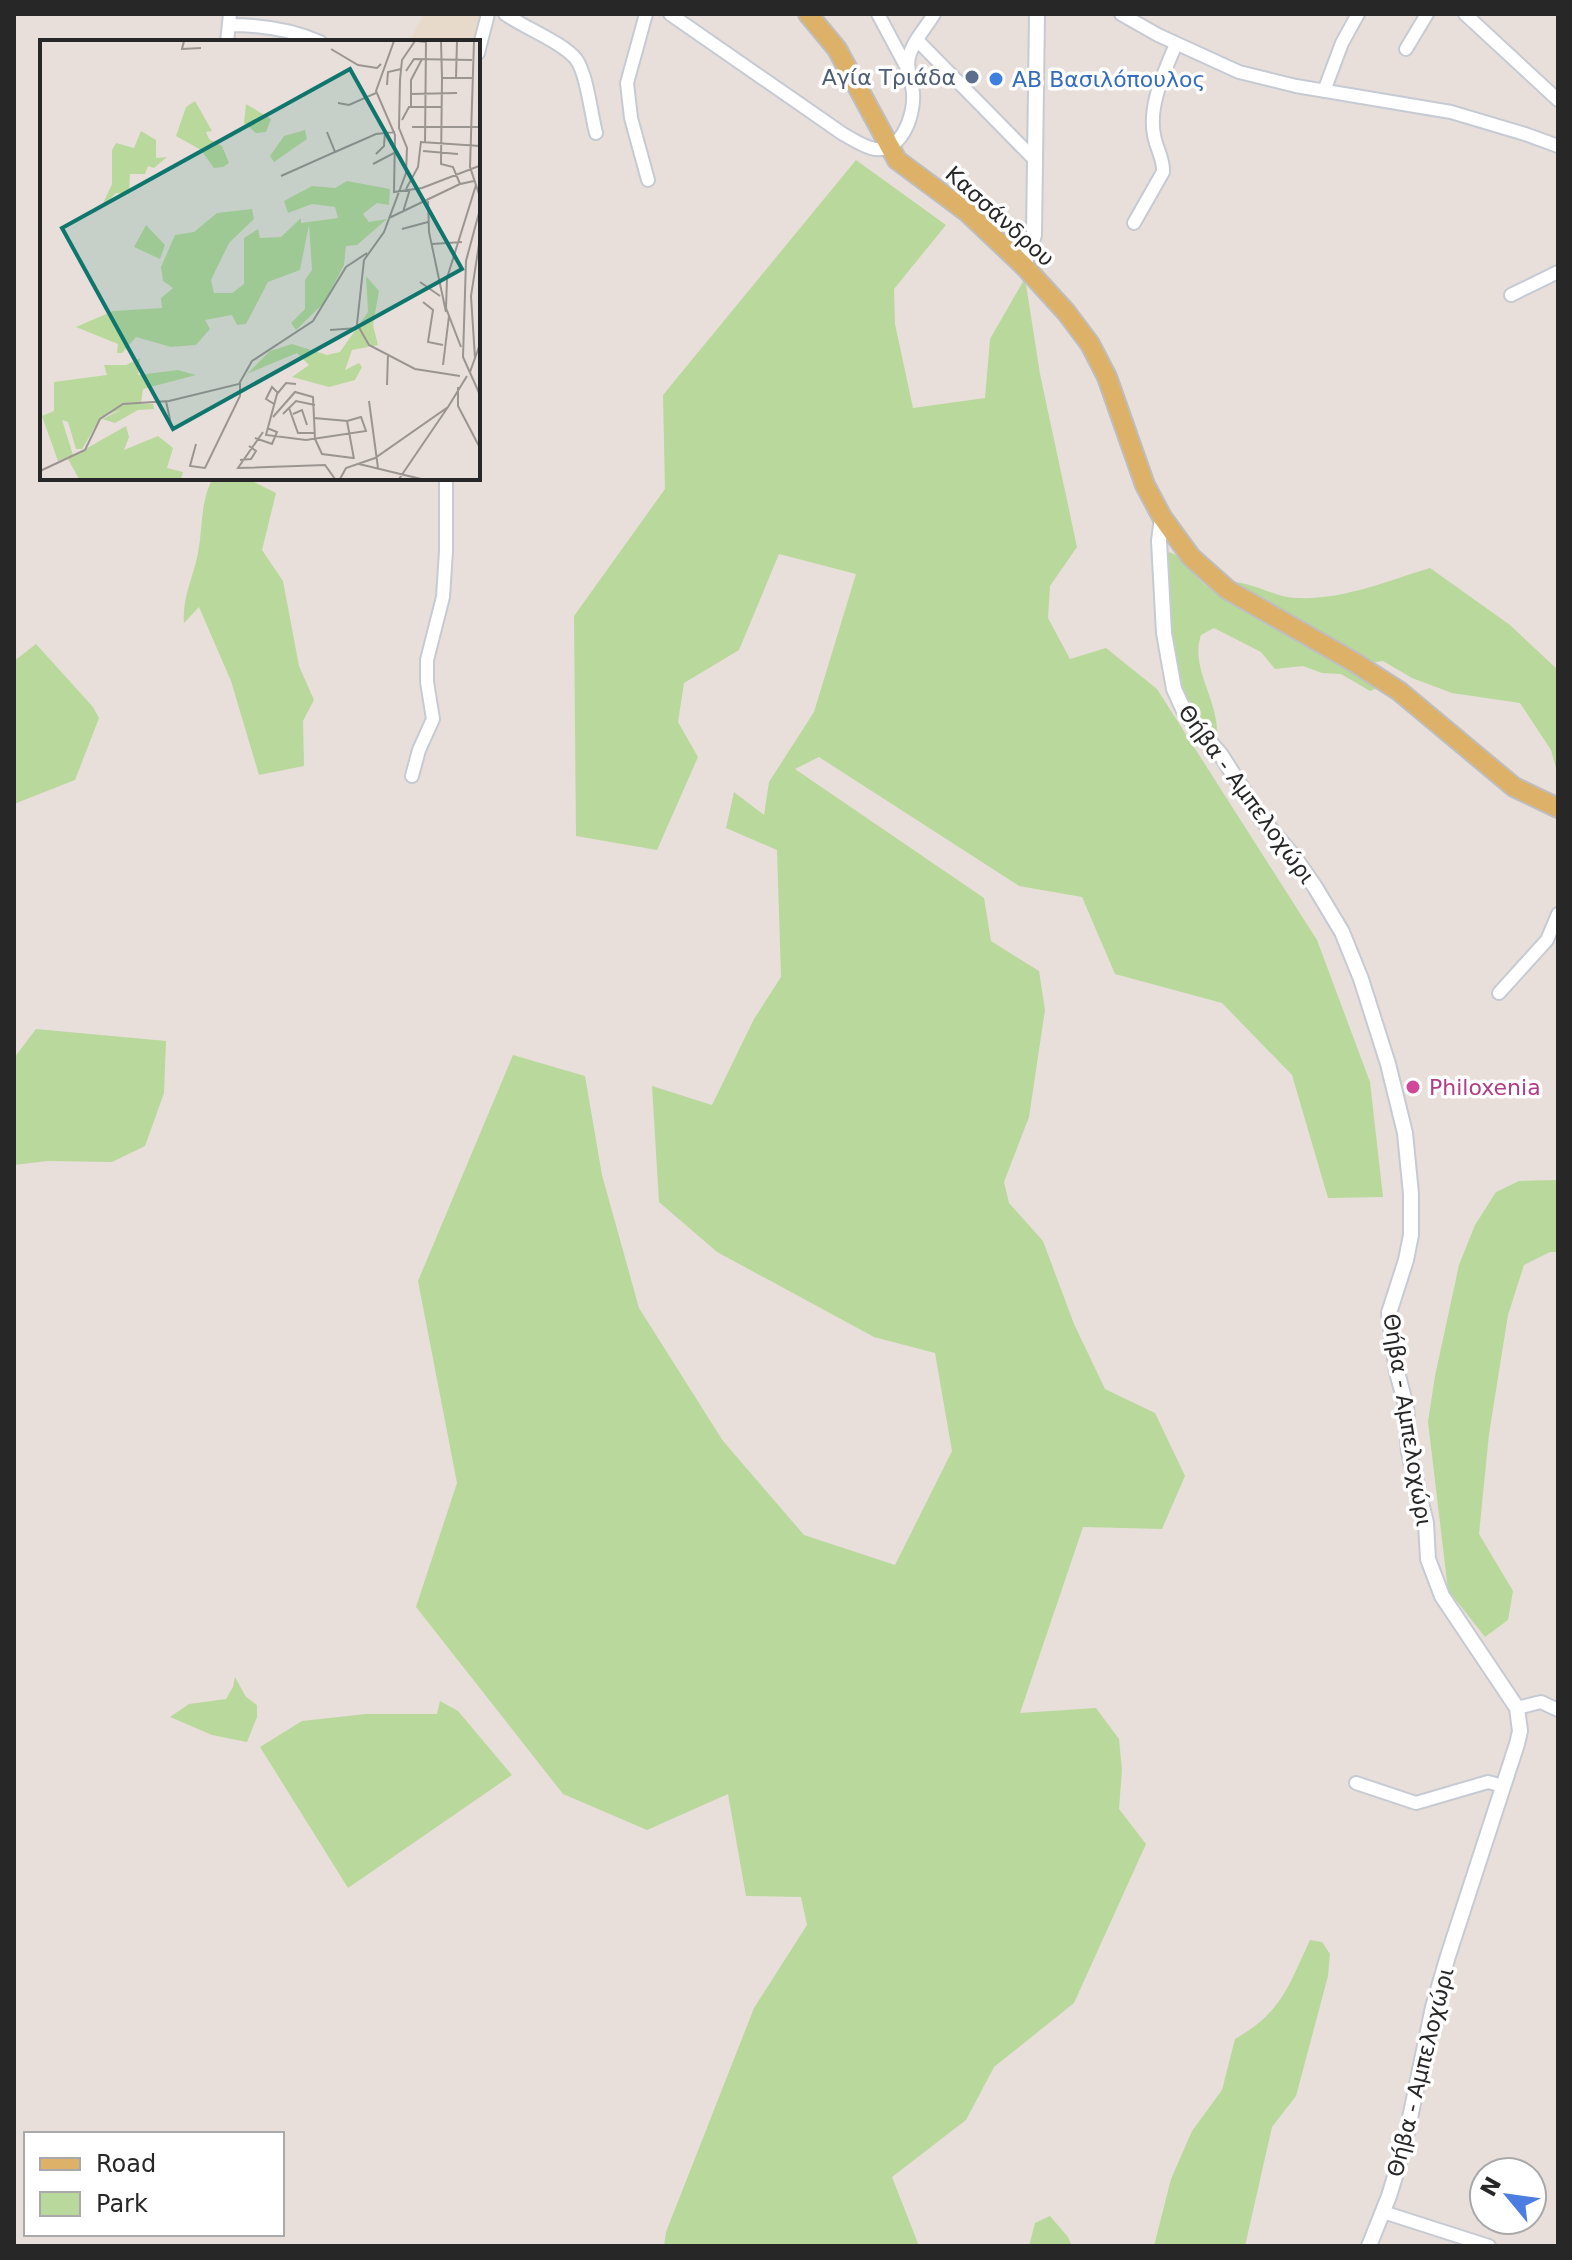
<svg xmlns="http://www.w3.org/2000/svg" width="1572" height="2260" font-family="'DejaVu Sans',sans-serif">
	<rect width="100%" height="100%" fill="#e8dfda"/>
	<!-- education -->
	<path fill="#e8daca" d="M424,14H488L478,42H409Z"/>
	<!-- green -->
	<path fill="#b9d89c" d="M856,160L946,225L894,289L895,324L913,408L985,398L990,339L1025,278L1040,374L1077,547L1050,586L1048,618L1070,659L1106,648L1157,689L1317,940L1370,1082L1383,1197L1328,1198L1292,1075L1222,1003L1115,974L1082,897L1019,886L819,757L795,769L984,898L991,941L1039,971L1045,1010L1029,1117L1004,1182L1009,1203L1043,1241L1074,1324L1105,1389L1155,1413L1185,1476L1162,1529L1083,1527L1020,1713L1096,1708L1119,1739L1122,1770L1119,1809L1146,1844L1074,2003L994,2067L966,2120L892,2177L919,2246H664L666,2232L754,2008L807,1925L801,1897L746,1896L728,1794L647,1830L563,1794L416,1607L457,1483L418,1281L513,1055L585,1076L602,1175L639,1308L723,1441L804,1535L895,1565L952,1451L935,1353L874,1337L717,1252L659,1202L652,1086L712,1105L754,1019L781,977L777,850L726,828L734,792L764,815L769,782L814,712L856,574L779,554L739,650L684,683L678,722L698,757L657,850L576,836L574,616L665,489L663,395Z
		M213,478H246L276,493L262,550L283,581L299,666L314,700L303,721L304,766L259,775L231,681L199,607L184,623C182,598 193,578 198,553C203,528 200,501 213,478Z
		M1169,552L1176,555L1204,584L1227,600L1334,659L1378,688L1370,691L1341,674L1322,673L1303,666L1275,669L1261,652L1214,628L1201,635C1190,667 1217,698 1217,731H1210C1166,687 1171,614 1166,556Z
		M1430,568L1510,625L1558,670V775L1551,750L1520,703L1452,693L1412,678L1383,661L1368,663L1231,582C1254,582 1275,598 1297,598C1343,600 1387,581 1430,568Z
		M36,644L93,707L99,718L75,780L14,804V661Z
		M36,1029L166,1041L164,1093L145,1146L112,1162L47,1161L14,1165V1058Z
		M1558,1180V1252H1550L1524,1265L1508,1315L1489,1434L1479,1534L1513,1591L1508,1620L1485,1637L1448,1590L1428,1422L1435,1376L1459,1265L1475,1225L1496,1192L1519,1181Z
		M235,1677L246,1697L257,1705V1717L247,1742L212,1735L170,1717L189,1704L226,1699L233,1687Z
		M440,1701L458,1711L512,1775L348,1888L260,1747L302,1721L366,1714H437Z
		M1310,1940L1322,1942L1330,1954L1328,1976L1296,2096L1272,2127L1245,2246H1154L1171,2179L1192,2131L1222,2090L1235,2039C1282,2012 1288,1987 1310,1940Z
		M1050,2216L1068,2237L1072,2246H1029L1035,2223Z"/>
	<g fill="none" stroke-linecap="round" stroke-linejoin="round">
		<defs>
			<path id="minor" d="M505,14C523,27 562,42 576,59C587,74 591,114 596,133
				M646,14L627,83L631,118L648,180
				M670,14L843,134C852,139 861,145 871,148C900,157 915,116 913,93C912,81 906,70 909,57C912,42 926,28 934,14
				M878,14L908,70
				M1121,14L1158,35L1239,72L1296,86L1451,112L1525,134L1558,146
				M1465,14L1558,100
				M229,25C261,25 291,29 320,42
				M917,40L1034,159
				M227,42L230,14
				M1406,49L1427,14
				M478,53L488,14
				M1324,91L1342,43L1358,14
				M1134,223L1163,172C1164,159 1156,148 1154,135C1148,105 1165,71 1176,44
				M1511,295L1558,272
				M412,776L419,750L433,719L427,682V660L443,597L446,551V478
				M1499,993L1547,940L1558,914
				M1517,1708L1541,1702L1558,1710
				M1356,1783L1416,1803L1488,1782L1503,1786
				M1383,2212L1489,2246"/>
			<path id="tertiary" d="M1024,266L1034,235L1037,14
				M1162,517L1159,541L1164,633L1174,689L1185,713L1221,755L1260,817L1295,858L1315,887L1342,932L1361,979L1388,1064L1405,1133L1411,1194V1235L1406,1260L1389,1313L1397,1372L1406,1406L1409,1453L1426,1523L1428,1559L1442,1596L1517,1708L1520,1731L1517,1744L1448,1956L1433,2007L1404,2147L1389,2196L1369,2246"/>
			<path id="primary" d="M808,14L837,49L897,160L967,212L1024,266L1066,312L1090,344L1107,377L1145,485L1162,517L1191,557L1228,590L1354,662L1399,691L1514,787L1558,808"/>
		</defs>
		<!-- minor casing -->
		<use href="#minor" stroke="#c5cad3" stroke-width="16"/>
		<!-- tertiary casing -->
		<use href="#tertiary" stroke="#c5cad3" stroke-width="18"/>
		<!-- primary casing -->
		<use href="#primary" stroke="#bebebe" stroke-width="22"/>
		<!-- minor -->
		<use href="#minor" stroke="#fff" stroke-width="12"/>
		<!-- tertiary -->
		<use href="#tertiary" stroke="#fff" stroke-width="14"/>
		<!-- primary -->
		<use href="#primary" stroke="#deb168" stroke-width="18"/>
	</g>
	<!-- markers -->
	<circle fill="#5c6f8a" stroke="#fff" stroke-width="3" cx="972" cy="77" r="8"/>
	<circle fill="#3f7fe0" stroke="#fff" stroke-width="3" cx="996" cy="79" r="8"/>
	<circle fill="#d1479c" stroke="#fff" stroke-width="3" cx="1413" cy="1087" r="8"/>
	<g text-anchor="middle" stroke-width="7" stroke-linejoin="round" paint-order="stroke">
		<!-- service labels -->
		<g font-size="22" fill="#4e5e75" stroke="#fff" text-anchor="end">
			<text x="956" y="85">Αγία Τριάδα</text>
		</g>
		<!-- shop labels -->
		<g font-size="22" fill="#366cbe" stroke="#fff" text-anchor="start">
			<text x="1012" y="87">ΑΒ Βασιλόπουλος</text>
		</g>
		<!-- street labels -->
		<g font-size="22" fill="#272727" stroke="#fff">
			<text transform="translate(1000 216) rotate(42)" y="8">Κασσάνδρου</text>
			<text transform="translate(1247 794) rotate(54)" y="8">Θήβα - Αμπελοχώρι</text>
			<text transform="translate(1408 1420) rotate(81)" y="8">Θήβα - Αμπελοχώρι</text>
			<text transform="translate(1420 2072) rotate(-76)" y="8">Θήβα - Αμπελοχώρι</text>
		</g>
		<!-- hotel labels -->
		<g font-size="22" fill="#b23c85" stroke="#fff" text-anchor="start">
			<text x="1429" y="1095">Philoxenia</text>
		</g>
	</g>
	<!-- overview -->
	<g transform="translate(40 40)">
		<rect width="440" height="440" fill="#e8dfda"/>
		<path d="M155,61L172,91L166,92L169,99L182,106L189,123L183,127L174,128L161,110L136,96L146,67ZM206,64L231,79L226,92L216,93L204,83ZM265,90L267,99L234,122L230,116L244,96ZM101,91L116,100V118L127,117L114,128L108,126L105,134H90L89,154L76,153L61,168L72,144V110L76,103L94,108ZM307,141L350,149L349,165L337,163L323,174L329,182L347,179L317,205L306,206L304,225L284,263L256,290L251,283L265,269V240L272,230L269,185L260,230L228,242L206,284L197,285L192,275L165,280L170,289L156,305L131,307L96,297L82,313H77L78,304L36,287L73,271L122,268L121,258L133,248L123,241L121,227L135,195L154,192L177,173L212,169L214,179L189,203L171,240L174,253H192L204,244V198L218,189L220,198L241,197L261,178V183L298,178L295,167L272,164L248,173L244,161L272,146L295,148ZM106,185L125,205L120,219L94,207ZM326,236L339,251L333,285L338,305L312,310L305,330L319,323L322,327L315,340L289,347L252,337L269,325L257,313L207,334L230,311L252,304L287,315L300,312L328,272ZM100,318L98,335L138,330L156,335L103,349L101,363L61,377L42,409H36L28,382L22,380L33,415L18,421L2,376L14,371V342L67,335L64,325H86ZM94,364H113L114,369L98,370L75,383L62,379ZM86,386L89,397L84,410L118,396L133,408L127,428L143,432L141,439H39L28,419Z" fill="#b9d89c"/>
		<path fill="none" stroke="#9b9592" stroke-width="2" d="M144,1L142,9L161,8M354,1L336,51L355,95L354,152L382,148L439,126M375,1L362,20L360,40L359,88L367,108L366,133L344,192L324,220L317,284L329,305L375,329L420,336M377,1L386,2L385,103M401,1L402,38M434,1L430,127L440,157M291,9L318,25L337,28L341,24M366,31L374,19L432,20M416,38L417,1M433,38H402L401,124L413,127L420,144L434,141M347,45L348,32L361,29M371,54L417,53M298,63L309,65L336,53M371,67V40L382,19M362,80L369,67H402M372,87H440M381,102L440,106M383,111L418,114M295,112L336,94L355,92M336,114L344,106L345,92M333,124L356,112M241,136L295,112L287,92M366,149L378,127L381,101M388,159L389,192L406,272M440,169L426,221L423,317L440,355M363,172L370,149M349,178L420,144M362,189L388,182M392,204L422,202M380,242L400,256M383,262L393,270L388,302L403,305M290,290L318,288M421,307L406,268L407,238L436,145M435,318L431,256L440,198M403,325L409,276M430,332L440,304M256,344L246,343L237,354L226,395L266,400L326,391L321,377L307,381M347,345L348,314M418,347V366L440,408M126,361L132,389M329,361L338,428M234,364L226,359L232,347L238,353M249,368L258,393H274M243,374L256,361L275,365M253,374L262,370L267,385M233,377L255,352L273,357L275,399L282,414L313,418M274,378L307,381L314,419M223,392L198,428L285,425L295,439M215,398L232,404L237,392L227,388M156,404L150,426L165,428L200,356V343M200,420L211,419L216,411L209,406M319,424L381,439M0,431L45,410L60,379L83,364L129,361L199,344L212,321L273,281L306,227L327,213M300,439L306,428L335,418L408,367L427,336M359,439L408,367"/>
		<path fill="#0f766e" fill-opacity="0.15" stroke="#0f766e" stroke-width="4" d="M310,29L422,229L133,389L22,188Z"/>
		<rect width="440" height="440" fill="none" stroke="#272727" stroke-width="4"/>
	</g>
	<!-- border -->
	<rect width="1572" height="2260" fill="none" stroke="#272727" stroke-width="32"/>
	<!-- legend -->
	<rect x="24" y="2132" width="260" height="104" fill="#ffffff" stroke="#a9a9a9" stroke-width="2"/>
	<rect x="40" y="2158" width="40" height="12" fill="#deb168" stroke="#a9a9a9" stroke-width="2"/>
	<text x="96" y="2172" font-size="24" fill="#272727">Road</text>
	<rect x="40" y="2192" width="40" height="24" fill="#b9d89c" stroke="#a9a9a9" stroke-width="2"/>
	<text x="96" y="2212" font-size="24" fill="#272727">Park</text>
	<!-- north arrow -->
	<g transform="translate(1508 2196) rotate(299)"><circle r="38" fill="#ffffff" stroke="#a9a9a9" stroke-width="2"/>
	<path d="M0-6L14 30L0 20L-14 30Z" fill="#4c7ee2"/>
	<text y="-12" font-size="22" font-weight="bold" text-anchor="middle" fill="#272727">N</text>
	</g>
</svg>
